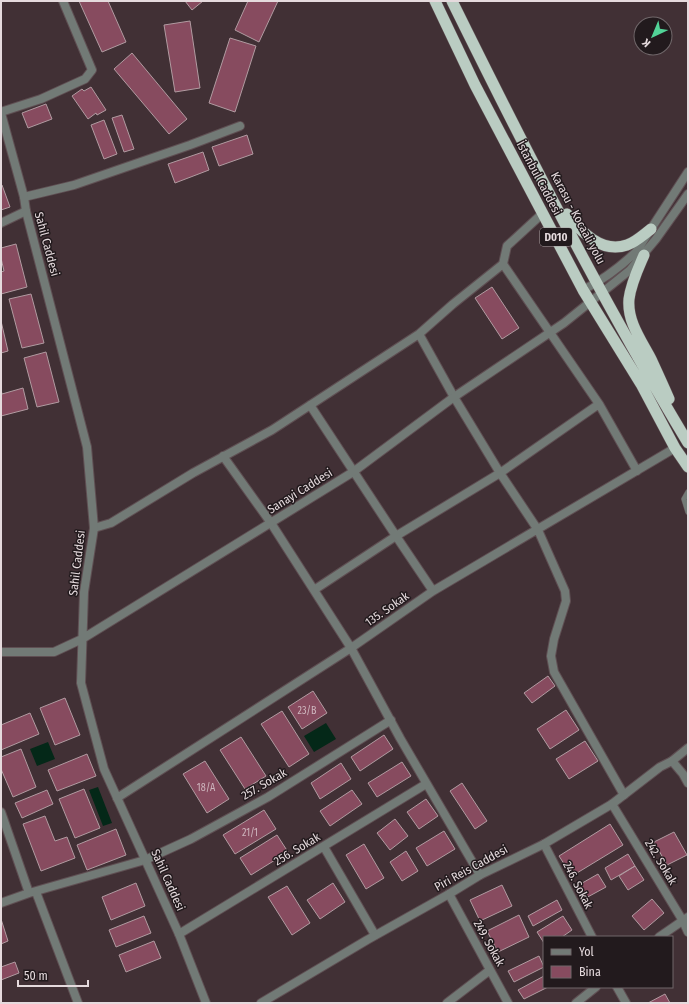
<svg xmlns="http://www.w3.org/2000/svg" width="689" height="1004" font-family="'Fira Sans Condensed',sans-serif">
	<rect width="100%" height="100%" fill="#413035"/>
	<!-- water -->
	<path fill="#042818" d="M326,723L336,739L314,752L304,736Z
		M48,742L55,759L37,766L30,749Z
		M98,787L112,823L103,826L89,790Z"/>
	<!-- building -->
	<path fill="#874b5f" stroke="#b19ba1" d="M79,1H108L126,42L102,52Z
		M185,1H203L192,10Z
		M248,1H278L259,42L235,30Z
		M190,21L200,88L175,92L164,25Z
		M230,38L256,46L235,112L209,103Z
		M132,53L187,119L169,134L114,69Z
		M91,87L106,110L97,115L96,113L88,119L72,96L82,89L84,91Z
		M46,104L52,119L28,128L22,113Z
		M122,115L134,149L124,152L112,118Z
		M104,120L117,154L104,159L91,125Z
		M247,135L253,154L219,166L212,147Z
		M203,152L209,170L175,183L168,164Z
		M2,185L10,207L1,210V186Z
		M16,244L27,287L1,294V272L4,271L1,258V248Z
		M492,287L519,328L502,339L475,298Z
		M31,294L44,343L22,348L9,299Z
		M1,321L8,351L1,353Z
		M46,352L59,402L37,407L24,358Z
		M23,388L28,409L1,416V390L2,394Z
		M548,676L555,686L532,703L524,693Z
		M313,691L327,713L302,729L288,707Z
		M65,698L80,735L55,745L40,708Z
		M566,710L579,730L550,749L537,729Z
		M282,711L309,754L289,767L261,724Z
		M30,713L39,734L1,750V725Z
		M384,735L393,749L360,771L351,757Z
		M241,737L266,776L245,789L220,750Z
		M585,741L598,761L569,779L556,759Z
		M21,749L36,787L13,797L1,769V757Z
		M87,754L96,776L57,791L48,770Z
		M205,761L229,799L207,813L183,774Z
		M402,762L411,776L377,797L368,783Z
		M341,763L351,779L320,799L311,783Z
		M462,783L487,821L475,829L450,791Z
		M84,789L100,828L75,838L59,799Z
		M47,790L53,804L22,818L15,803Z
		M352,790L362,804L330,826L320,811Z
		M426,799L438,816L419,829L407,812Z
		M264,810L276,829L235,854L223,835Z
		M45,816L55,841L67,837L75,858L41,871L23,824Z
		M395,819L408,836L390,850L377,833Z
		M610,824L623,845L572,876L559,856Z
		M116,829L126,855L87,870L77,845Z
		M444,831L455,849L427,866L416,848Z
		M674,832L687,855L667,865L654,842Z
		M277,835L288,852L251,875L240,858Z
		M364,844L384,878L366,889L346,855Z
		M406,851L418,871L402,881L390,862Z
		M628,854L635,866L611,880L605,868Z
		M635,866L644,880L628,890L619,876Z
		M598,874L606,887L584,899L577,886Z
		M136,883L145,906L111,920L102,897Z
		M333,883L345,902L320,919L307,900Z
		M502,885L512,906L480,921L470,900Z
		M287,886L310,923L292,935L268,897Z
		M652,899L664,913L644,930L632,916Z
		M557,900L562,910L533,926L528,916Z
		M519,915L529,937L498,952L487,931Z
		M144,916L151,933L116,947L109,930Z
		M563,916L572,930L562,937H544V943L537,932Z
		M1,919L8,941L1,944Z
		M154,941L161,958L126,972L119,955Z
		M539,956L544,967L514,982L508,971Z
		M15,962L19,973L1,980V967Z
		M544,976V987H548L524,999L518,990Z
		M665,994L670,1003H648Z"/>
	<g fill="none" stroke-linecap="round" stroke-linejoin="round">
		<defs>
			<path id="service" d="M688,492L684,499L688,512"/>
			<path id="minor" d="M1,112L41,99L85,79L92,70L63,1
				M24,197L74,185L190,145L240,126
				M1,223L26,211
				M503,264L599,404L637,471
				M419,334L454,397L500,473L538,530L565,591L566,601L554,639L551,656L554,672L624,795
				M310,405L396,536L433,591
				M223,456L271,523L351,648L400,738L480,875
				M94,528L111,523L193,473L272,430L419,334L453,304L503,264L507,246L543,213
				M314,590L396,536L500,473L599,404
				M672,761L683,774L688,783
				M117,798L351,648L433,591L675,448
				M612,804L683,921L688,932
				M1,812L29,893
				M544,844L592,937
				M324,847L375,935
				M36,892L78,1003
				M449,894L508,1003
				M1,903L29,893L145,860L191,839L268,797L391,720
				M179,934L426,784
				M659,937L688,917
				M617,987L626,1003
				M447,1003L490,970
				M576,1003L596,987"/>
			<path id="tertiary" d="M1,113L24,197L26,211L87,447L94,528L84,592L81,683L104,769L179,934L206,1003
				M583,290C603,280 620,267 636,252L688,172
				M1,652H54L82,639L353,472L454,397L564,323L630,270L656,239L688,194
				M261,1003L367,940L449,894L480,875L544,844L612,804L660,767L672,761L688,748"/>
			<path id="trunk" d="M435,1L475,85L583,290L641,384L675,448L688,467
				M452,1C526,151 602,300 688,443
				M567,214C581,232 602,254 627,245C636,242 643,235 651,229
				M644,255C638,269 631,283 629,299C627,321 641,340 651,359C657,372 663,385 669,399"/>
		</defs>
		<!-- service casing -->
		<use href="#service" stroke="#5f4f53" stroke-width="6"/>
		<!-- minor casing -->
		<use href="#minor" stroke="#5f4f53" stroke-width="10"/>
		<!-- tertiary casing -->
		<use href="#tertiary" stroke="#5f4f53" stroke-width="10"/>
		<!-- trunk casing -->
		<use href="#trunk" stroke="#5f4f53" stroke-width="12"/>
		<!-- service -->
		<use href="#service" stroke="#727a76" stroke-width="5"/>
		<!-- minor -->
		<use href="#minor" stroke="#727a76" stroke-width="8"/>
		<!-- tertiary -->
		<use href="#tertiary" stroke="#727a76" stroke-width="8"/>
		<!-- trunk -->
		<use href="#trunk" stroke="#baccc2" stroke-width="11"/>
	</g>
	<g text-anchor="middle" stroke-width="3" stroke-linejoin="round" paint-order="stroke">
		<!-- number labels -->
		<g font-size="10" fill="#ceb6be">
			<text x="307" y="714">23/B</text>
			<text x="206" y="791">18/A</text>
			<text x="250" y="836">21/1</text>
		</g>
		<!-- shield labels -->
		<rect fill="#221a1d" stroke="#aaa0a3" stroke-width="1" x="540" y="228" width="32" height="18" rx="3"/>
		<g font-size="11" font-weight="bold" fill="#e5dadd">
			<text x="556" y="241">D010</text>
		</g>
		<!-- street labels -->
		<g font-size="12" fill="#e5dadd" stroke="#221a1d">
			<text transform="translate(539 178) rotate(62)" y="4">İstanbul Caddesi</text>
			<text transform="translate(578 218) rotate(62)" y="4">Karasu - Kocaali yolu</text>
			<text transform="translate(47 244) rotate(75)" y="4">Sahil Caddesi</text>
			<text transform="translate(300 491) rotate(-32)" y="4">Sanayi Caddesi</text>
			<text transform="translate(77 563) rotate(-83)" y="4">Sahil Caddesi</text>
			<text transform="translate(387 609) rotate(-35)" y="4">135. Sokak</text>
			<text transform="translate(264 784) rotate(-30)" y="4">257. Sokak</text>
			<text transform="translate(297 849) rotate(-31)" y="4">256. Sokak</text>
			<text transform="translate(661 862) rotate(59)" y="4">242. Sokak</text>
			<text transform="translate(471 868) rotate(-29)" y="4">Piri Reis Caddesi</text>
			<text transform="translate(168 880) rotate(66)" y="4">Sahil Caddesi</text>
			<text transform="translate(578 885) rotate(63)" y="4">246. Sokak</text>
			<text transform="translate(489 943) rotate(61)" y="4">249. Sokak</text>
		</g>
	</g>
	<!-- border -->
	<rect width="689" height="1004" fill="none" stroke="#e5dadd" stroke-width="4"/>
	<!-- legend -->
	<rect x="543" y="936" width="130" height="52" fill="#221a1d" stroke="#70676a"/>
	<rect x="551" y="949" width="20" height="6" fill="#727a76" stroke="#70676a"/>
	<text x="579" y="956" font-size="12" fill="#e5dadd">Yol</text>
	<rect x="551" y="966" width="20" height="12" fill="#874b5f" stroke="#70676a"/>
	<text x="579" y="976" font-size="12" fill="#e5dadd">Bina</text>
	<!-- north arrow -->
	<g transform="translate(653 36) rotate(224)"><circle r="19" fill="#221a1d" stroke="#70676a"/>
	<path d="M0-3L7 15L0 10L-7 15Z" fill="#52d397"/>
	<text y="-6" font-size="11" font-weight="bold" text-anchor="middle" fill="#e5dadd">K</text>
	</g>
	<!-- scale -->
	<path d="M18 980v6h70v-6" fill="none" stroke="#e5dadd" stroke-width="2"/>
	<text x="24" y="980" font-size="12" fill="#e5dadd" stroke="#221a1d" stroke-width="3" paint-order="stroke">50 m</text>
</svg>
